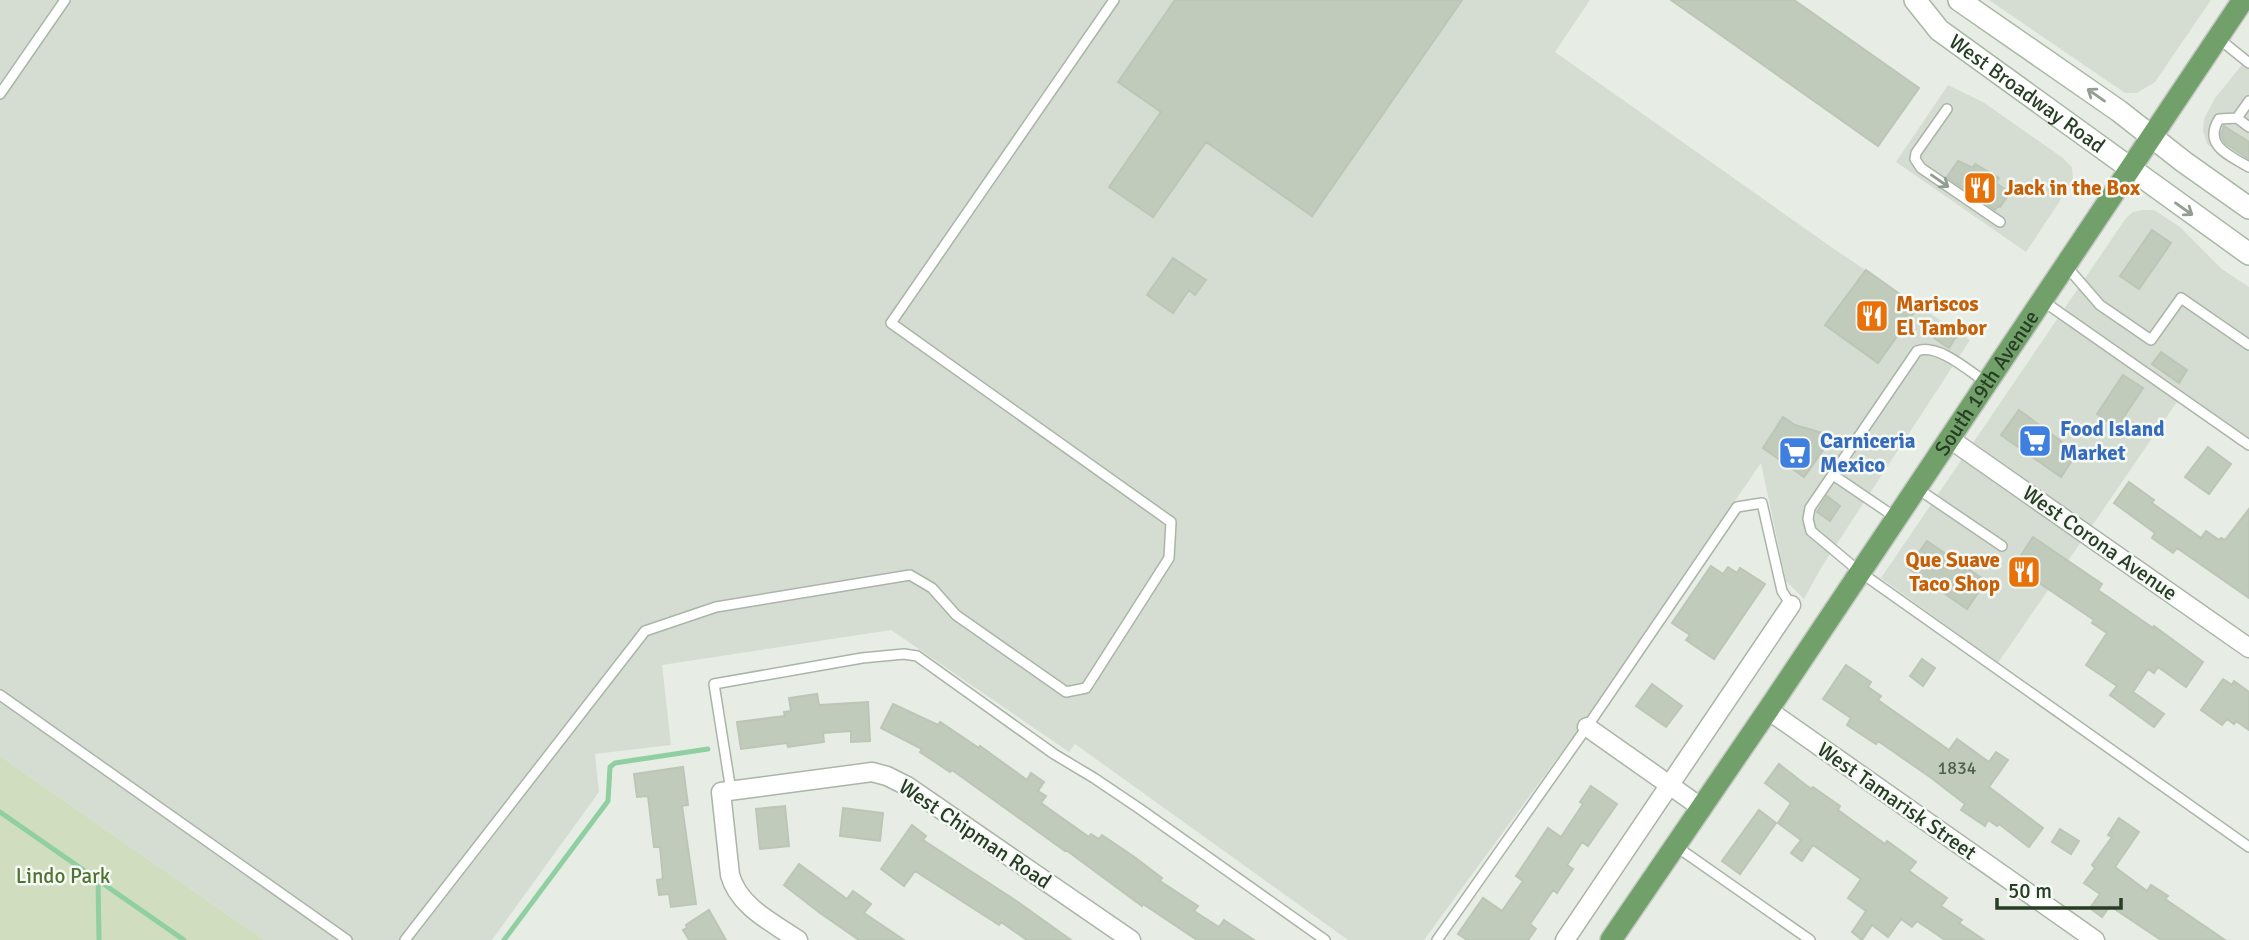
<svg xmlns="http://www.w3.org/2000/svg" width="2249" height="940" font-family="Signika,sans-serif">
	<rect width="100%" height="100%" fill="#e7ede4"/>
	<!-- built -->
	<path fill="#d5ddd2" d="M0,0H1590L1555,52L1834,249L1970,340L1821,568L1804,599L1786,581L1761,463L1575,734L1424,940H1348L1075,744L1069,752L891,630L662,665L671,745L595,754L599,792L492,940H264L0,756Z
		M1989,0H2211L2155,82L2137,93H2125Z
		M2249,56V173L2207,144L2203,131L2204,119L2215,98Z
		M1948,85L1983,102L2063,158L2072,167L2073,181L2026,252L1896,162Z
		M2142,210H2154L2180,227L2222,269L2249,287V438L2183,393L1998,663L1881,578L2126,218L2133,212Z"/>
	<!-- green -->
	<path fill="#d0ddbe" d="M0,756L264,940H0Z"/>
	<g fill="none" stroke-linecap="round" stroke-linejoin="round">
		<!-- stream -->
		<path stroke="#8fcfa2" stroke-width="5" d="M0,812L184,940
			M98,879L99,940
			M504,940L608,801L610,767L615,763L708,749"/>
	</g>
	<!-- building -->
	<path fill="#c0cbbc" stroke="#bbc6b7" stroke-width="2" d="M1175,0H1462L1312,216L1206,142L1153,217L1109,187L1161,112L1118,82Z
		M1671,0H1794L1919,88L1878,146Z
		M2224,126L2249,142V159L2225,143L2221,135Z
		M1958,161L1973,168L1975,164L1999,178L1996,183L2010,193L2000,207L1998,206L1995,210L1947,177Z
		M2152,230L2171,243L2139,289L2120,276Z
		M1173,258L1206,280L1195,295L1189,290L1173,313L1147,295Z
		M1866,270L1918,307L1878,363L1825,325Z
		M1941,327L1956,337L1949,348L1934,338Z
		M2161,352L2187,370L2179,383L2152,364Z
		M2123,375L2143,388L2117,427L2097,414Z
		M2019,410L2069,447L2063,456L2071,462L2061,477L2001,435Z
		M1783,417L1795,425L1833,436L1804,477L1763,448Z
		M2208,447L2231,464L2209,494L2185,477Z
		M2129,482L2154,500L2152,503L2201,538L2206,531L2219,540L2221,538L2225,540L2249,509V598L2177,548L2173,553L2152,538L2155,533L2114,503Z
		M1827,496L1840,506L1830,521L1817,512Z
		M2033,537L2102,584L2098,590L2153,628L2154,626L2203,662L2186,687L2158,667L2154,673L2148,669L2133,692L2164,714L2154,727L2110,695L2117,686L2086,665L2107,633L2092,623L2094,620L2014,566Z
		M1927,541L1986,581L1967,609L1908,568Z
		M1711,566L1723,574L1728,567L1737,573L1740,568L1765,584L1714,659L1686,640L1690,635L1672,623Z
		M1922,659L1935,668L1923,686L1910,676Z
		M1846,665L1871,682L1868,687L1881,696L1878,700L1949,750L1957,739L1989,762L1996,752L2008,760L1989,787L2043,828L2029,847L1999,824L1997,826L1988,820L1985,826L1961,810L1965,804L1930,777L1878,741L1876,744L1847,725L1851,718L1823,699Z
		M2223,679L2232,685L2234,681L2249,692V730L2236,721L2234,724L2227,719L2222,725L2201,710Z
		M1652,684L1682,706L1666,727L1636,706Z
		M817,694L819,705L868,702L870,741L851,742V731L823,733L824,742L788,747L787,743L741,749L737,722L785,716L784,712L791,711L789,698Z
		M893,704L938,725L940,722L979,748L980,746L1027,780L1031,773L1044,782L1038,791L1046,796L1041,803L1089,837L1091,834L1099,839L1102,835L1133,856L1162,878L1160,881L1198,906L1194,911L1219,927L1224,920L1254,940H1197L1143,904L1142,906L1066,850L1065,851L952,770L950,772L920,752L922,749L881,728Z
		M1779,764L1811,789L1813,787L1840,806L1838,810L1885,844L1887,841L1916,862L1909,871L1947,898L1941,906L1962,920L1959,923L1984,940H1945L1917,921L1912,927L1901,919L1888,937L1872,925L1862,940L1852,932L1866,911L1848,898L1861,879L1813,845L1802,861L1791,853L1801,840L1778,823L1791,803L1765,783Z
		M683,767L688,805L682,806L696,904L671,907L669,894L659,895L657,880L663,879L660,847H654L648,796L637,797L634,774Z
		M1591,786L1617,804L1588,846L1582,842L1567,865L1573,869L1557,893L1553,890L1530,924L1536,929L1528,940H1467L1458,934L1483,898L1502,911L1523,881L1516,876L1548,828L1561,837L1583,804L1580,802Z
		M785,806L789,846L760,849L756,809Z
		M843,808L883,813L880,841L840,836Z
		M1759,810L1776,823L1740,874L1722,861Z
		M2119,818L2139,832L2115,867L2147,891L2151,885L2168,896L2165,899L2225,940H2161L2110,906L2102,917L2090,908L2100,894L2084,883L2095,868L2092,865L2112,837L2108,835Z
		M912,825L926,836L923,840L1015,900L1071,940H1027L1001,922L999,925L915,871L904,886L881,869Z
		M2060,829L2079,841L2071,854L2052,842Z
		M799,864L847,899L853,891L871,904L864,913L904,940H859L820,913L784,885Z
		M709,910L726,940H689L683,930L687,928L686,925Z"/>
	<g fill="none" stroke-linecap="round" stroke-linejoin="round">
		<defs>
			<path id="service" d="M2218,38L2249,63
				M0,94L65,0
				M2249,101L2237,118L2249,127
				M1947,109L1916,153L1915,159L1921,168L2000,222
				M2237,118L2219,119C2203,145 2228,155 2249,167
				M2067,267L2100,305L2151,340L2181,298L2249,345
				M2043,301L2249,445
				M1987,383C1969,371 1938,343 1917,351L1810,508L1808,519L1811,531L1860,572L2249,847
				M1833,475L1895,517
				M1918,489L2002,546
				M0,695L347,940
				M731,791L714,684L862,658L904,654L917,656L1054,754L1094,778L1140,809L1325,940
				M1677,847L1810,940
				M405,940L645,631L716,607L910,575L932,588L956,615L1066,692L1086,688L1169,558L1171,522L891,323L1114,0
				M1437,940L1587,727L1737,507L1762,503L1782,591L1791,605"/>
			<path id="minor" d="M1950,439L2249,648
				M1768,710L2095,940
				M1587,727L1702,808
				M798,940C772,922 739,907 730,875L721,792L872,772L887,776L907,786L1131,940
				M1565,940L1791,605"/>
			<g id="secondary">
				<path id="s1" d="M1915,0L1939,30L2249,254"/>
				<path d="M1959,0L2119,111L2184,162L2249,208"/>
			</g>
			<g id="primary">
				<path id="s2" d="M1611,940L1768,710L2243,0"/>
			</g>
		</defs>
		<!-- service casing -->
		<use href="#service" stroke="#aab5a7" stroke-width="12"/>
		<!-- minor casing -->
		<use href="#minor" stroke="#aab5a7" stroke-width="21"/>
		<!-- secondary casing -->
		<use href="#secondary" stroke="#a7b8a3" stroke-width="24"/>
		<!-- primary casing -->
		<use href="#primary" stroke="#c3c9c2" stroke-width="24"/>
		<!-- service -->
		<use href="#service" stroke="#fff" stroke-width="9"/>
		<!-- minor -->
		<use href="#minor" stroke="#fff" stroke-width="18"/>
		<!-- secondary -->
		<use href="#secondary" stroke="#fff" stroke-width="21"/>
		<!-- primary -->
		<use href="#primary" stroke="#71a06a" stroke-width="21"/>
	</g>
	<!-- one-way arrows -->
	<defs><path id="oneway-shaft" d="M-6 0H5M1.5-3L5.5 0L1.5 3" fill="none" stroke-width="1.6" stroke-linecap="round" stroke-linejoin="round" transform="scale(1.75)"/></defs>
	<g stroke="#939e92">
		<use href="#oneway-shaft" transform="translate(2096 95) rotate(-145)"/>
		<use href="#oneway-shaft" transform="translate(1940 181) rotate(35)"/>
		<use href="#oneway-shaft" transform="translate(2184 209) rotate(35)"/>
	</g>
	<!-- icons -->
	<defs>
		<symbol id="restaurant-square" viewBox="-11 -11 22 22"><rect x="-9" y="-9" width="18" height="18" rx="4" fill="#e8710a" stroke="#f6f9f5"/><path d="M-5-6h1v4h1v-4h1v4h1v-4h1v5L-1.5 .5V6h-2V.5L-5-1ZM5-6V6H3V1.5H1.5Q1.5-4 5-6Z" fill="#fff"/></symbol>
		<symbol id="supermarket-square" viewBox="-11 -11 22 22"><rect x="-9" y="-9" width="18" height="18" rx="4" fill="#3f7fe0" stroke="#f6f9f5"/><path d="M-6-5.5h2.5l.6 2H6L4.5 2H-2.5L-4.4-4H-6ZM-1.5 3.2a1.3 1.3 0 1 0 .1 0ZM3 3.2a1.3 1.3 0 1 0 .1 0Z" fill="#fff"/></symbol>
	</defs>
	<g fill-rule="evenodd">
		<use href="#restaurant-square" x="1961" y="169" width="38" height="38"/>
		<use href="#restaurant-square" x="1853" y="297" width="38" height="38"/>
		<use href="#supermarket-square" x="2016" y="422" width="38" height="38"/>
		<use href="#supermarket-square" x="1776" y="434" width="38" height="38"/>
		<use href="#restaurant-square" x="2005" y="553" width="38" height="38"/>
	</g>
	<g text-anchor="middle" stroke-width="5" stroke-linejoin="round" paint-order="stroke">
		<!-- number labels -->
		<g font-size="18" fill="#4d614a">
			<text x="1957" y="774">1834</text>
		</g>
		<!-- street labels -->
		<g font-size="21" fill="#273e24" stroke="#f6f9f5">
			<text dy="7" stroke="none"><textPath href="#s1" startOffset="147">West Broadway Road</textPath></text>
			<text dy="7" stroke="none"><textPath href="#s2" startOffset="672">South 19th Avenue</textPath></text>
			<text transform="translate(2100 543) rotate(35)" y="7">West Corona Avenue</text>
			<text transform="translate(1897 801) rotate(35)" y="7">West Tamarisk Street</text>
			<text transform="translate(975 834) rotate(34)" y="7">West Chipman Road</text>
		</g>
		<!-- food labels -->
		<g font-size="21" font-weight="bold" fill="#c56008" stroke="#f6f9f5" text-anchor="start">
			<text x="2004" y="195">Jack in the Box</text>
			<text x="1896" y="311">Mariscos<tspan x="1896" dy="24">El Tambor</tspan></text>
			<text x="2000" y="567" text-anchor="end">Que Suave<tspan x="2000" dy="24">Taco Shop</tspan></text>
		</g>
		<!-- shop labels -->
		<g font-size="21" font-weight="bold" fill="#366cbe" stroke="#f6f9f5" text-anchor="start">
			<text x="2060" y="436">Food Island<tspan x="2060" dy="24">Market</tspan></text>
			<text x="1820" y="448">Carniceria<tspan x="1820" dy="24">Mexico</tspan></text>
		</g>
		<!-- park labels -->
		<g font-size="21" fill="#4f7330" stroke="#f6f9f5">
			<text x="63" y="883">Lindo Park</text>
		</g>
	</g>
	<!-- scale -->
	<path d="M1997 898v10h124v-10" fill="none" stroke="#273e24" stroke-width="3.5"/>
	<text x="2008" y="898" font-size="21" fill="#273e24" stroke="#f6f9f5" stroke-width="5" paint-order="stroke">50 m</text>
</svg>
